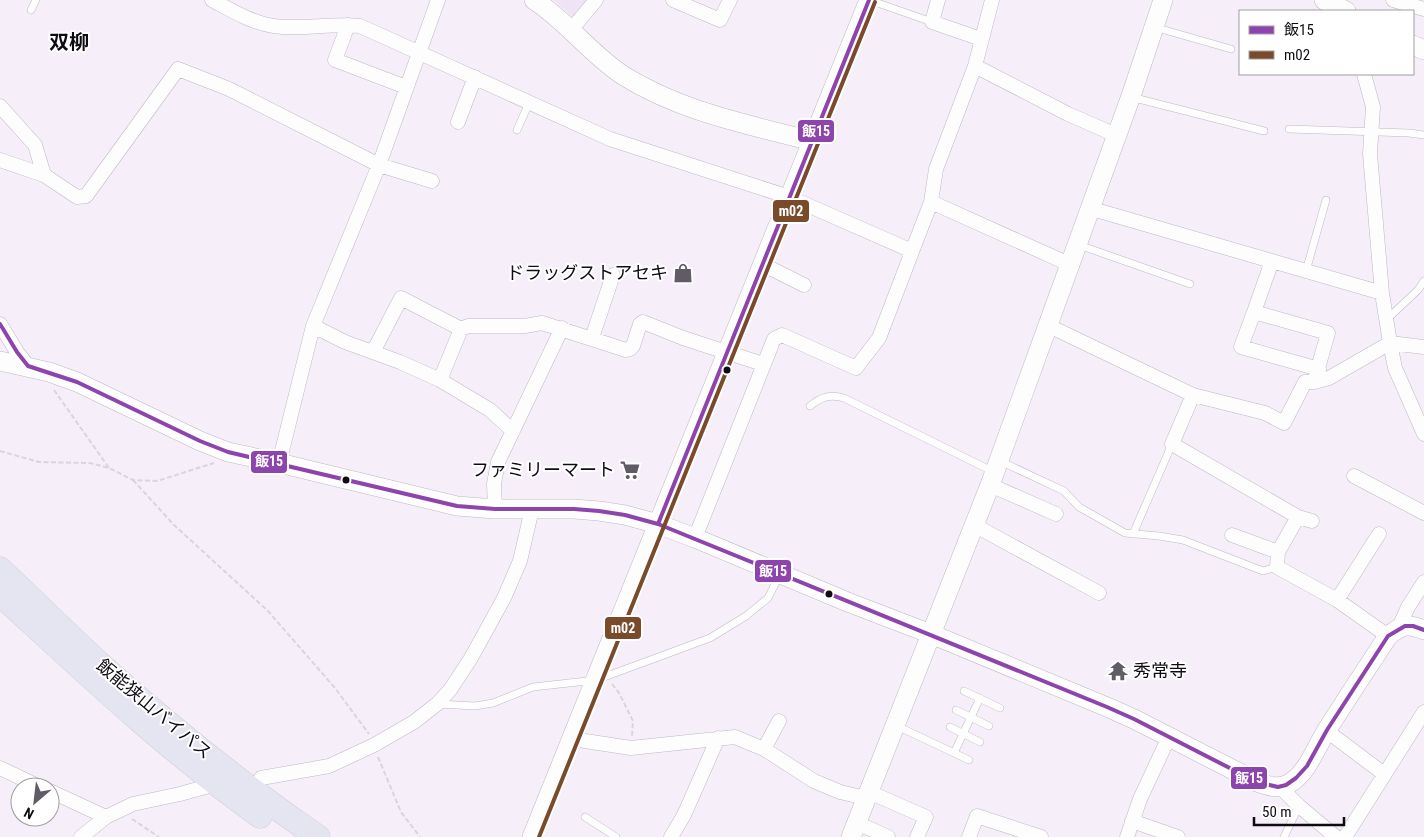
<svg xmlns="http://www.w3.org/2000/svg" width="1424" height="837" font-family="'Roboto Condensed','Noto Sans JP',sans-serif">
	<rect width="100%" height="100%" fill="#f6effa"/>
	<!-- built -->
	<path fill="#efe4f6" d="M554,0H592L577,16H572Z"/>
	<g fill="none" stroke-linecap="round" stroke-linejoin="round">
		<defs>
			<path id="lane" d="M869,0L932,22
				M31,10L36,0
				M1154,27L1231,49
				M1131,97L1264,131
				M1289,129L1409,133L1424,135
				M517,130L529,103
				M1079,245L1190,284
				M1306,271L1326,200
				M1386,320L1418,290L1424,281
				M810,406C821,397 830,394 844,398L994,472
				M1000,461L1064,491L1079,507L1125,533L1159,536L1183,540L1263,571L1277,567
				M1133,534L1172,444
				M964,691L1000,708
				M438,704L475,706L493,703L533,687L596,680L710,638L746,616L768,598L779,576
				M956,710L989,726
				M897,726L969,760
				M950,727L980,742
				M954,753L980,698
				M585,817L616,837
				M1284,837L1299,806"/>
			<path id="street" d="M212,0C231,10 252,23 274,26C302,30 331,23 360,26L610,139L789,197L912,251
				M673,0L720,20L730,0
				M938,0L932,22L981,39
				M1393,0L1424,9
				M348,25L335,60L406,87
				M571,30L596,0
				M975,66L1068,114L1116,135
				M1364,74L1373,107L1370,154L1382,293L1390,343L1395,368L1424,434
				M0,106L35,145L44,175
				M458,122L475,77
				M0,160L44,175L77,197L86,196L178,69L229,89L379,165L432,181
				M931,202L1069,264
				M1089,208L1382,293
				M1272,261L1254,312L1328,333L1314,382
				M762,264L804,285
				M1254,312L1241,347L1319,369
				M0,324L17,352L28,366
				M1047,325L1193,395L1265,413L1284,423L1305,382H1314L1329,378L1390,343L1424,347
				M313,326L345,342L400,362L440,380L490,410L513,431
				M592,338L613,275
				M373,352L401,298L461,329L468,326H525L542,323L626,350L630,349L633,346L640,324L643,322L683,338L763,364
				M440,380L461,329
				M1193,395L1172,444L1298,517L1278,552L1277,567L1337,600L1388,636
				M279,463L313,326L379,165L438,0
				M1354,476L1424,513
				M990,485L1056,514
				M495,509L494,484L498,462L562,328
				M1298,517L1312,521
				M974,525L1099,593
				M1232,535L1278,552
				M695,538L774,339L782,335L856,368L879,338L931,202L936,169L975,66L992,0
				M1337,600L1379,534
				M1399,627L1408,607L1424,582
				M1327,731L1384,774
				M572,737L585,741L631,748L735,737L764,749L814,781L840,792L866,798
				M764,749L779,721
				M0,768L40,787
				M261,778L329,766L374,745L414,722L437,704L450,690L471,658L504,598L520,561L532,509
				M1280,787L1299,806L1336,837
				M50,791L106,817
				M869,792L926,817L917,837
				M1132,821L1178,837
				M857,823L888,837
				M81,837L106,817L133,804L180,794L216,784
				M671,837L684,815L718,738
				M969,837L977,816L1041,837
				M1127,837L1140,799L1169,737
				M1345,837L1424,712"/>
			<path id="secondary" d="M534,0C567,21 591,55 624,76C682,112 747,124 811,141
				M1324,0L1346,11
				M1413,45L1424,50
				M0,361L49,372L77,382L200,441L228,452L279,463L457,506L495,509H574L599,511L625,515L658,524L695,538L850,603L931,634L1107,707L1134,719L1257,782C1268,786 1280,790 1290,783C1308,772 1316,747 1327,730C1347,698 1368,667 1388,636C1402,625 1407,623 1424,630
				M532,837L869,0
				M851,837L990,485L1131,96L1163,0"/>
			<path id="highway" d="M0,569C34,601 67,634 102,666C170,727 242,785 318,837
				M0,594C84,671 167,750 260,816"/>
		</defs>
		<!-- lane casing -->
		<use href="#lane" stroke="#beb8c1" stroke-width="8"/>
		<!-- street casing -->
		<use href="#street" stroke="#beb8c1" stroke-width="15"/>
		<!-- secondary casing -->
		<use href="#secondary" stroke="#beb8c1" stroke-width="20"/>
		<!-- highway casing -->
		<use href="#highway" stroke="#d1cdd3" stroke-width="25"/>
		<!-- path -->
		<path stroke="#d8d6da" stroke-width="2" stroke-dasharray="5 2.5" stroke-linecap="butt" d="M54,390L109,468
			M0,451L39,462L90,463L109,468L133,480L157,481L214,463
			M133,480L174,525L268,611L335,688L369,734
			M612,684L619,693L633,721L632,736
			M378,757L401,812L420,837
			M132,819L159,837"/>
		<!-- lane -->
		<use href="#lane" stroke="#fefdfe" stroke-width="7"/>
		<!-- street -->
		<use href="#street" stroke="#fefdfe" stroke-width="14"/>
		<!-- secondary -->
		<use href="#secondary" stroke="#fefdfe" stroke-width="19"/>
		<!-- highway -->
		<use href="#highway" stroke="#e5e5f2" stroke-width="24"/>
		<defs>
			<path id="bus-1" d="M0,324L17,352L28,366
				M28,366L77,382L200,441L228,452L457,506L495,509H574L599,511L625,515L658,524L1107,707L1134,719L1257,782L1278,787L1286,785L1296,778L1307,766L1327,730L1388,636L1405,626H1413L1424,630
				M658,524L869,0"/>
			<path id="bus-2" d="M539,837L875,2"/>
		</defs>
		<!-- bus-1 casing -->
		<use href="#bus-1" stroke="#fff" stroke-width="8"/>
		<!-- bus-2 casing -->
		<use href="#bus-2" stroke="#fff" stroke-width="8"/>
		<!-- bus-1 -->
		<use href="#bus-1" stroke="#8e44ad" stroke-width="4"/>
		<!-- bus-2 -->
		<use href="#bus-2" stroke="#7a4b2a" stroke-width="4"/>
	</g>
	<!-- icons -->
	<defs>
		<symbol id="shop-bare" viewBox="-9 -9 18 18"><path d="M-5-2.5h2.3a2.7 3.5 0 0 1 5.4 0H5L5.5 6h-11ZM-1.5-2.5h3a1.5 2.3 0 0 0-3 0Z" fill="#605b64" stroke="#fff" stroke-width="2.5" paint-order="stroke"/></symbol>
		<symbol id="supermarket-bare" viewBox="-9 -9 18 18"><path d="M-6-5.5h2.5l.6 2H6L4.5 2H-2.5L-4.4-4H-6ZM-1.5 3.2a1.3 1.3 0 1 0 .1 0ZM3 3.2a1.3 1.3 0 1 0 .1 0Z" fill="#605b64" stroke="#fff" stroke-width="2.5" paint-order="stroke"/></symbol>
		<symbol id="temple-bare" viewBox="-9 -9 18 18"><path d="M0-6L5-2H3V0L6.5 2.5H4V6H1.5V3h-3V6H-4V2.5H-6.5L-3 0V-2H-5Z" fill="#605b64" stroke="#fff" stroke-width="2.5" paint-order="stroke"/></symbol>
	</defs>
	<g fill-rule="evenodd">
		<use href="#shop-bare" x="669" y="259" width="28" height="28"/>
		<use href="#supermarket-bare" x="616" y="456" width="28" height="28"/>
		<use href="#temple-bare" x="1104" y="657" width="28" height="28"/>
	</g>
	<!-- markers -->
	<g fill="#100b13" stroke="#fff" stroke-width="2">
		<circle cx="727" cy="370" r="4.5"/>
		<circle cx="346" cy="480" r="4.5"/>
		<circle cx="829" cy="594" r="4.5"/>
	</g>
	<g text-anchor="middle" stroke-width="4" stroke-linejoin="round" paint-order="stroke">
		<!-- poi labels -->
		<g font-size="18" fill="#100b13" stroke="#fff" text-anchor="end">
			<text x="668" y="279">ドラッグストアセキ</text>
			<text x="615" y="476">ファミリーマート</text>
			<text x="1133" y="677" text-anchor="start">秀常寺</text>
		</g>
		<!-- street labels -->
		<g font-size="18" fill="#100b13" stroke="#fff">
			<text transform="translate(154 709) rotate(40)" y="6">飯能狭山バイパス</text>
		</g>
		<!-- quarter labels -->
		<g font-size="20" font-weight="bold" fill="#100b13" stroke="#fff">
			<text x="69" y="49">双柳</text>
		</g>
	</g>
	<g stroke="#fff" stroke-width="2">
		<rect x="797" y="119" width="38" height="24" rx="5" fill="#8e44ad"/>
		<rect x="772" y="199" width="38" height="24" rx="5" fill="#7a4b2a"/>
		<rect x="250" y="450" width="38" height="24" rx="5" fill="#8e44ad"/>
		<rect x="754" y="559" width="38" height="24" rx="5" fill="#8e44ad"/>
		<rect x="604" y="616" width="38" height="24" rx="5" fill="#7a4b2a"/>
		<rect x="1230" y="766" width="38" height="24" rx="5" fill="#8e44ad"/>
	</g>
	<g font-size="14" text-anchor="middle" font-weight="bold" fill="#fff">
		<text x="816" y="136">飯15</text>
		<text x="791" y="216">m02</text>
		<text x="269" y="466">飯15</text>
		<text x="773" y="576">飯15</text>
		<text x="623" y="633">m02</text>
		<text x="1249" y="783">飯15</text>
	</g>
	<!-- legend -->
	<rect x="1239" y="10" width="175" height="65" fill="#ffffff" stroke="#9f9da1"/>
	<rect x="1249" y="26" width="25" height="8" fill="#8e44ad" stroke="#9f9da1"/>
	<text x="1284" y="35" font-size="15" fill="#100b13">飯15</text>
	<rect x="1249" y="51" width="25" height="8" fill="#7a4b2a" stroke="#9f9da1"/>
	<text x="1284" y="60" font-size="15" fill="#100b13">m02</text>
	<!-- north arrow -->
	<g transform="translate(35 802) rotate(208)"><circle r="24" fill="#ffffff" stroke="#9f9da1"/>
	<path d="M0-4L9 19L0 12L-9 19Z" fill="#605b64"/>
	<text y="-8" font-size="14" font-weight="bold" text-anchor="middle" fill="#100b13">N</text>
	</g>
	<!-- scale -->
	<path d="M1254 817v8h90v-8" fill="none" stroke="#100b13" stroke-width="2.5"/>
	<text x="1262" y="817" font-size="15" fill="#100b13" stroke="#ffffff" stroke-width="4" paint-order="stroke">50 m</text>
</svg>
